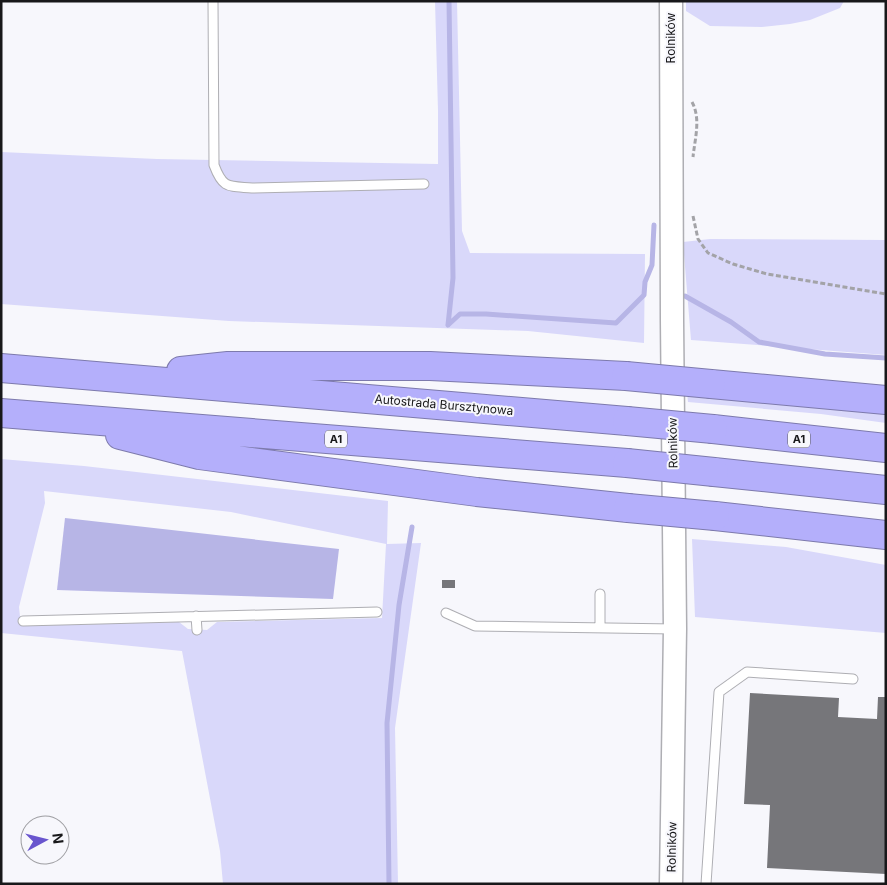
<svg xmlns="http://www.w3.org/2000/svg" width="887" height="885" viewBox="0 0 887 885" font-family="Inter,sans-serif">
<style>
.green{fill:#d9d8fa;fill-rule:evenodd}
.water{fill:#b7b5e6}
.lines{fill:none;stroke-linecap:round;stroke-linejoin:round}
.stream{stroke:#b7b5e6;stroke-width:5}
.building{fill:#76767a}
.service-casing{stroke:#aeaeb3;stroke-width:11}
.tertiary-casing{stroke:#aeaeb3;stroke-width:25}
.motorway-casing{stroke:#7d7aac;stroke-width:30}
.path{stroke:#a3a3a7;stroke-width:3;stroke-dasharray:5 2.5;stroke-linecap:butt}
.service{stroke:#fff;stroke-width:9}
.tertiary{stroke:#fff;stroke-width:22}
.motorway{stroke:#b4affb;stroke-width:28}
.motorway-bridge-casing{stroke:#7d7aac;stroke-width:30;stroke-linecap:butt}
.motorway-bridge{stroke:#b4affb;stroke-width:28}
.labels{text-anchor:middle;stroke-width:4;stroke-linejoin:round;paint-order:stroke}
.shield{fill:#f7f7fc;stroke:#5b5b5e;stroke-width:1}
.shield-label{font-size:11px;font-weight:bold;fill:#18181a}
.street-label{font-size:12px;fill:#18181a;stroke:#f7f7fc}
</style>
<rect width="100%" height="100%" fill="#f7f7fc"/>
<path class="green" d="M 435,1 L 457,1 L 462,231 L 470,253 L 645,254 L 644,343 L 528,331 L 229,321 L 1,304 L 1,152 L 157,159 L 438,164 L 438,111 Z
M 686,1 L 844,1 L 840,8 L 810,20 L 790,24 L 762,27 L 710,26 L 686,11 Z
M 710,239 L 886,240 L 886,355 L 691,340 L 683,242 Z
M 687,393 L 886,411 L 886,423 L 821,414 L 688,402 Z
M 1,459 L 84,466 L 388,501 L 387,544 L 421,543 L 395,728 L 398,884 L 223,884 L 220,851 L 182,651 L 1,633 ZM 44,491 L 231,512 L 386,544 L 382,618 L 217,622 L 207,630 L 188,629 L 179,622 L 21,626 L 19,607 L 45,503 Z
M 692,539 L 786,547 L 886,565 L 886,633 L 695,617 Z"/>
<path class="water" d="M 65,518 L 339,549 L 333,599 L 57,590 Z"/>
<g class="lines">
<path class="stream" d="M 685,296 L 731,322 L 759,342 L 825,354 L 886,358
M 448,325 L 453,278 L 449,1
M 448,325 L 460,314 L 486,314 L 616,323 L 644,295 L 645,282 L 652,265 L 654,225
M 389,884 L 387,723 L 399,605 L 412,527"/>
</g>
<path class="building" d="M 442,580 L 455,580 L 455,588 L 442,588 Z
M 750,693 L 839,698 L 838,717 L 877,719 L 878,697 L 886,697 L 886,874 L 767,868 L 770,805 L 744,804 Z"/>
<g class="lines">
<g class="service-casing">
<path id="service" d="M 213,1 L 214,165 C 223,189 228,186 252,188 L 424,184
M 600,594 L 600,628
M 446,613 L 475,626 L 675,629
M 196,616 L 197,630
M 23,621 L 377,612
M 706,884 L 719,692 L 747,672 L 853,679"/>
</g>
<g class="tertiary-casing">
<path id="tertiary" d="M 671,884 L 675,629 L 672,320 L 671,1"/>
</g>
<g class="motorway-casing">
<path id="motorway" d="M 1,368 L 627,421
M 181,371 L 228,366 L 430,366 L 626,376
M 711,384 L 886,400
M 1,413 L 627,463
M 713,429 L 886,448
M 120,435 L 199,455 L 477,492 L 628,508
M 714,472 L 886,490
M 715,516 L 886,535"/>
</g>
<path class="path" d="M 692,102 C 701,119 695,138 693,157
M 693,216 L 698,239 L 708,253 L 733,264 L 767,274 L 886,294"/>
<use href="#service" class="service"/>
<use href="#tertiary" class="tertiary"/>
<use href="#motorway" class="motorway"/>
<g class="motorway-bridge-casing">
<path id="motorway-bridge" d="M 626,376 L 711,384
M 627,421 L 713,429
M 627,463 L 714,472
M 628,508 L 715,516"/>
</g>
<use href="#motorway-bridge" class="motorway-bridge"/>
</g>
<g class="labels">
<g class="shield">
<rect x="325" y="430.5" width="22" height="17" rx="4"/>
<rect x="788" y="430.5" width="22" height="17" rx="4"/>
</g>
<g class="shield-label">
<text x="336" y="443">A1</text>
<text x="799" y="443">A1</text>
</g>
<g class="street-label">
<text transform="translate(671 38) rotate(-90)" y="4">Rolników</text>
<text transform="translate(444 405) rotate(5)" y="4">Autostrada Bursztynowa</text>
<text transform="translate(673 443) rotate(-91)" y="4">Rolników</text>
<text transform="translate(672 847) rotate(-89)" y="4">Rolników</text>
</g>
</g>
<rect width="887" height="885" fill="none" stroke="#18181a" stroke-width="5"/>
<g transform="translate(45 840) rotate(83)"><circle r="24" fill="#f7f7fc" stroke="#9e9ea2"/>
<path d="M0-4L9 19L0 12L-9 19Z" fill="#6955ce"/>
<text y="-8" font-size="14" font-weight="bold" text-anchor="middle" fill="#18181a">N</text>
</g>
</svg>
